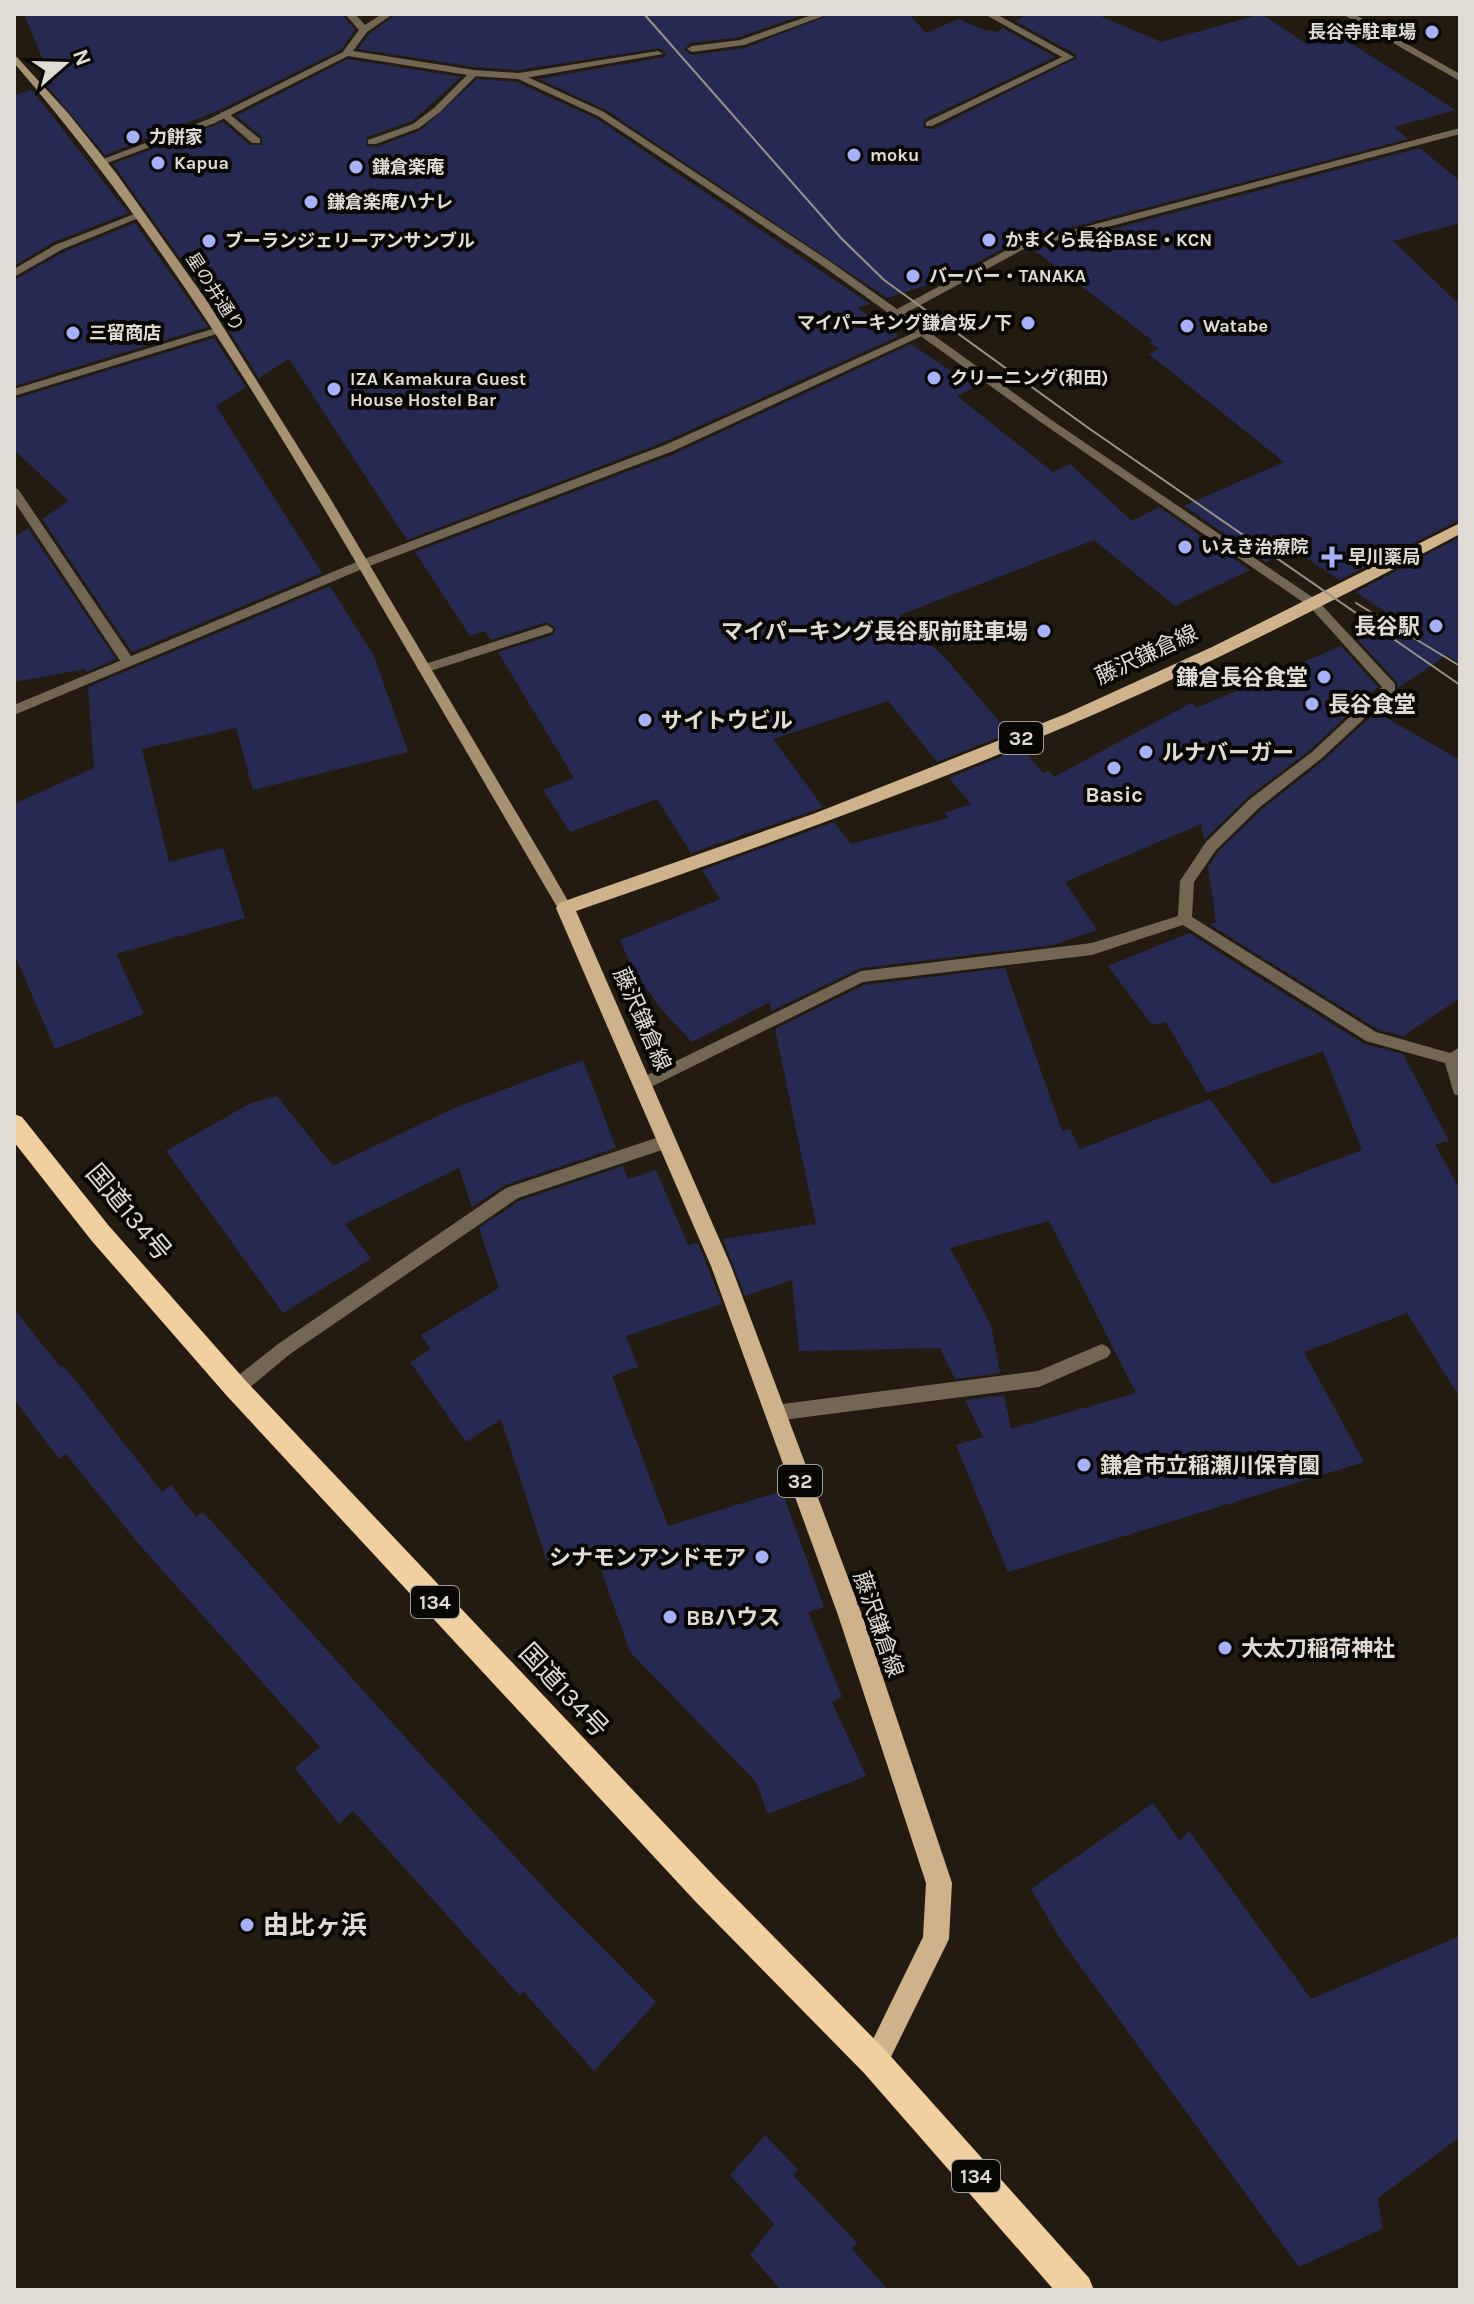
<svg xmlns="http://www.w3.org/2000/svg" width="1474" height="2304" viewBox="0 0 1474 2304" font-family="Karla,'Noto Sans JP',sans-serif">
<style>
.building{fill:#262a52}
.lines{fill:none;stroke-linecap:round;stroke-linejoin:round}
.lane{fill:#736754;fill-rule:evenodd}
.street{fill:#736754;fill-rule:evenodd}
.secondary{fill:#a69173;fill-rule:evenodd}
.primary{fill:#cdb28b;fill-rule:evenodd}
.highway{fill:#f1d0a0;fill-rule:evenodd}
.tram{stroke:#989289;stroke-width:2}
.poi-dot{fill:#a6b1fc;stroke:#090703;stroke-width:3}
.labels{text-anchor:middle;stroke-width:8;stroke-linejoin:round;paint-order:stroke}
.far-poi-label{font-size:18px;font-weight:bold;fill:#e0dbd4;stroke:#090703;text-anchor:start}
.far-street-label{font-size:18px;fill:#e0dbd4;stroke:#090703}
.shield{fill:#090703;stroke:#a09b95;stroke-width:2}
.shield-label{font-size:20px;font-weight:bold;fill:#e0dbd4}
.poi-label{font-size:22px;font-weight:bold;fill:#e0dbd4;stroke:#090703;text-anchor:start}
.street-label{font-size:22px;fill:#e0dbd4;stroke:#090703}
.near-street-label{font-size:26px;fill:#e0dbd4;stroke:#090703}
.near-poi-label{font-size:26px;font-weight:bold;fill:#e0dbd4;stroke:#090703;text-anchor:start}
</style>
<rect width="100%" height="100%" fill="#231b10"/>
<path class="building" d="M 24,14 L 342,14 L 355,30 L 341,50 L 222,109 L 105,155 L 47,86 L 53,84 Z
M 396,14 L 806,14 L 739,37 L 690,43 L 684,50 L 692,55 L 745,48 L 832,14 L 909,14 L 926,33 L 959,19 L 981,29 L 997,32 L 1003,28 L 1055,57 L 925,119 L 923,126 L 926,129 L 933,129 L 1077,58 L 1075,54 L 1015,21 L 1026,15 L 1096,14 L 1161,42 L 1261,14 L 1307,44 L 1338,35 L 1456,110 L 1394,127 L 1408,139 L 1015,242 L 946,279 L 887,298 L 606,110 L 539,79 L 664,57 L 666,53 L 660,48 L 519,70 L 474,67 L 358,49 L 369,34 Z
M 348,59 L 461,77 L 412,121 L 367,137 L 366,146 L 377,147 L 421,130 L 477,79 L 517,82 L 597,119 L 634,144 L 870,304 L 857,308 L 899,336 L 664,442 L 407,540 L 289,359 L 259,378 L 209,299 L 113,164 L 223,122 L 250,145 L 262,145 L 262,137 L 236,116 Z
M 32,90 L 128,213 L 54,242 L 14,266 L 14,95 Z
M 1420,148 L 1460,181 L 1460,223 L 1393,241 L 1460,305 L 1460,520 L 1339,580 L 1293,549 L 1266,562 L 1184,506 L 1284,462 L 1149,354 L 1159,349 L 1149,342 L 1153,341 L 1034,250 L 1017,256 L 1025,252 Z
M 135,223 L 208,327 L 14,386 L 14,280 L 64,252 Z
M 214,338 L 246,387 L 216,406 L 322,573 L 132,652 L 42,519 L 69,501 L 14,450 L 14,399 Z
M 911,344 L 975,387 L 957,396 L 1053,472 L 1070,464 L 1132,521 L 1159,507 L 1250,570 L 1175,606 L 1094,540 L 900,615 L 946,659 L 1009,733 L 937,762 L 888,701 L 773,739 L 823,807 L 691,853 L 657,799 L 570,832 L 543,790 L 574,778 L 498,652 L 553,635 L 556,628 L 546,622 L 491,640 L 485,631 L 470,636 L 415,552 L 674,454 Z
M 28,528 L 116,659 L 86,672 L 86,669 L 14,682 L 14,537 Z
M 1460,537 L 1460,664 L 1447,655 L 1398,688 L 1397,682 L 1357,639 L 1398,621 L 1356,592 Z
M 330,586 L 374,656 L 408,752 L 253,790 L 236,728 L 142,749 L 169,862 L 223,848 L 245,918 L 116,954 L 144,1014 L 55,1049 L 14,953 L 14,804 L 94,768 L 88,687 Z
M 1341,646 L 1378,687 L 1310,750 L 1248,797 L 1204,840 L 1201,824 L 1065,882 L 1097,930 L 1053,945 L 861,968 L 771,1011 L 770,1002 L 692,1042 L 660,1008 L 631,965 L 620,940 L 720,899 L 702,870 L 834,822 L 851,844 L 948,818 L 944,813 L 971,804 L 949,778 L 1022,748 L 1043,773 L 1050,771 L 1054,777 L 1191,703 L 1196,708 Z
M 1376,712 L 1460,760 L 1460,998 L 1403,1036 L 1377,1029 L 1209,924 L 1216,922 L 1208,867 L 1218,852 L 1262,809 L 1324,760 Z
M 1189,933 L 1364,1044 L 1403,1054 L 1449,1141 L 1435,1144 L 1460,1190 L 1460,1398 L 1407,1313 L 1304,1352 L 1364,1462 L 1008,1572 L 956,1445 L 983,1437 L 965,1400 L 1004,1395 L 1011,1429 L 1136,1393 L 1049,1221 L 950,1248 L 991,1325 L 1000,1373 L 955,1379 L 940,1348 L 799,1351 L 792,1280 L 745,1296 L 723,1239 L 816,1224 L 775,1029 L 864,985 L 1005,968 L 1062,1131 L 1070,1129 L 1080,1149 L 1210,1099 L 1272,1184 L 1362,1150 L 1323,1051 L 1207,1093 L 1166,1022 L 1152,1025 L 1108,966 Z
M 583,1060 L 616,1148 L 505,1185 L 472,1207 L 459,1168 L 345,1224 L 371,1259 L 283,1313 L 166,1151 L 251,1103 L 277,1096 L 333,1166 L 452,1109 Z
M 623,1166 L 628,1179 L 656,1170 L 688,1245 L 698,1243 L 722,1304 L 626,1336 L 638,1367 L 612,1376 L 668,1526 L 782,1491 L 824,1607 L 808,1612 L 842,1697 L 832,1702 L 866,1776 L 768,1814 L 756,1782 L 630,1652 L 593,1547 L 547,1562 L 501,1419 L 466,1442 L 410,1362 L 431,1349 L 421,1335 L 499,1288 L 479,1228 L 519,1201 Z
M 14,1309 L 61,1368 L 64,1366 L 162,1492 L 171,1485 L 196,1517 L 203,1512 L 422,1756 L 558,1903 L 656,2002 L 594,2071 L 523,1991 L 520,1996 L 353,1811 L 339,1824 L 295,1768 L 320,1747 L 138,1543 L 66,1454 L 59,1459 L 14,1399 Z
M 1153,1803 L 1180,1841 L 1189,1831 L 1311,1999 L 1460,1936 L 1460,2137 L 1378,2198 L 1382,2229 L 1299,2267 L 1059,1937 L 1031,1889 Z
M 765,2135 L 798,2170 L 793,2175 L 857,2243 L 852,2249 L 888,2290 L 781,2290 L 750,2255 L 774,2224 L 730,2175 Z"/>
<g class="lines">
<path class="lane" d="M 345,14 L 355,14 L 365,25 L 382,14 L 393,14 L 367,32 L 350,55 L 347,56 L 342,53 L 359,30 Z
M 471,71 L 479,73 L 440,112 L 419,128 L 376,144 L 368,144 L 368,140 L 413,124 L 434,108 Z
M 519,73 L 604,112 L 828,260 L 897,309 L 1016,245 L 1460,128 L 1460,134 L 1024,249 L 904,314 L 1050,419 L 1318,601 L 1395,684 L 1395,690 L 1322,758 L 1260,807 L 1216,850 L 1194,882 L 1192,917 L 1376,1032 L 1457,1055 L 1460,1060 L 1460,1096 L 1454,1094 L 1445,1063 L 1366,1041 L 1183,925 L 1092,955 L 863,982 L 649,1088 L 637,1088 L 635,1084 L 637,1080 L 861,971 L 1092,943 L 1178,916 L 1180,881 L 1206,842 L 1250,799 L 1312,752 L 1382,687 L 1310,607 L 1042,423 L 820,264 L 636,141 L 598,116 L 516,78 L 514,76 Z
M 221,112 L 227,112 L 260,139 L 260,143 L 252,143 L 221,116 Z
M 137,213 L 146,215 L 63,249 L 14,277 L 14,269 L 55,245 Z
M 219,327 L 225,330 L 223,332 L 14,396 L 14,389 Z
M 14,488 L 18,489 L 133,659 L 133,665 L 123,665 L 14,501 Z
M 547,625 L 553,629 L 552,632 L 424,673 L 417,669 L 419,666 Z
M 668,1134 L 674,1136 L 676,1141 L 674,1146 L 518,1198 L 290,1354 L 242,1394 L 236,1396 L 230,1394 L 227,1388 L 230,1382 L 278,1344 L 506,1188 Z
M 1102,1344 L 1108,1347 L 1111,1352 L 1108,1357 L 1039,1387 L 775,1421 L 769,1419 L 766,1413 L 769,1407 L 775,1405 L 1038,1371 Z"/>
<path class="street" d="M 815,14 L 829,14 L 744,45 L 692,52 L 687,49 L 692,46 L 740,40 Z
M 984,14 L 996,14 L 1074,57 L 932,126 L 926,126 L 926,122 L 1062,57 Z
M 1342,14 L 1354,14 L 1460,74 L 1460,81 Z
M 347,50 L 474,70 L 519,73 L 658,51 L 663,54 L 519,79 L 474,76 L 348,56 L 215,123 L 107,163 L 98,161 L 209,119 Z
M 920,330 L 926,333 L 924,335 L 673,451 L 367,567 L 14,715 L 14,705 L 359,561 L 665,445 Z
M 1460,1047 L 1460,1061 L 1452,1065 L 1447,1063 L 1444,1059 L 1447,1055 Z"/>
<path class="secondary" d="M 14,54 L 68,113 L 116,173 L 207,301 L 330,498 L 545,861 L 572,908 L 570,912 L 560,912 C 501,811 442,710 383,609 C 272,418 159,231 14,63 Z"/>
<path class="primary" d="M 1460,523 L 1460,534 C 1333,601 1206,667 1074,723 C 911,793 743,853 576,911 L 731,1266 L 862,1615 L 952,1883 L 949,1939 L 884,2071 L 875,2075 L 866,2071 L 862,2062 L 923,1937 L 926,1883 L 838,1615 L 711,1266 L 556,908 L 559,903 L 813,814 L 1063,715 L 1212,647 Z"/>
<path class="highway" d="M 14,1114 L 22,1117 L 109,1226 L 245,1380 L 716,1878 L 886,2051 L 1089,2278 L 1094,2290 L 1054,2290 L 864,2073 L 694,1900 L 227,1396 L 91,1240 L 14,1142 Z"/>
<path class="tram" d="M 644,14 L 841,238 L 884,280 L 1087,427 L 1460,685
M 1356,603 L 1460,666"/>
</g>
<g class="poi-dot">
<circle cx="1432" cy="32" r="8"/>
<circle cx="133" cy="137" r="8"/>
<circle cx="854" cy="155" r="8"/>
<circle cx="158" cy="163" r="8"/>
<circle cx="356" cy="167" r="8"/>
<circle cx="311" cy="202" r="8"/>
<circle cx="989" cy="240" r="8"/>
<circle cx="209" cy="241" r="8"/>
<circle cx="913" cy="276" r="8"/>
<circle cx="1028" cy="323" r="8"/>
<circle cx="1187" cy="326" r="8"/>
<circle cx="73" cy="333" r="8"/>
<circle cx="934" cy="378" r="8"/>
<circle cx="334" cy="389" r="8"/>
<circle cx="1185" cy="547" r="8"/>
<path d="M1328 545h8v8h8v8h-8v8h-8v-8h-8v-8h8z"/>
<circle cx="1436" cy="626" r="8"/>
<circle cx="1044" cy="631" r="8"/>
<circle cx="1324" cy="677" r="8"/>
<circle cx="1312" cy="704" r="8"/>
<circle cx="645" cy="720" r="8"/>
<circle cx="1146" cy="752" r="8"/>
<circle cx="1114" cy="768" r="8"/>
<circle cx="1084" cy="1465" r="8"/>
<circle cx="762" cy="1557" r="8"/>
<circle cx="670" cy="1617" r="8"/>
<circle cx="1225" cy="1648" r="8"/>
<circle cx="247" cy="1925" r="8"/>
</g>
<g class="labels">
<g class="far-poi-label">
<text x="1416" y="38" text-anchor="end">長谷寺駐車場</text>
<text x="149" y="143">力餅家</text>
<text x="870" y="161">moku</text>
<text x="174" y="169">Kapua</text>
<text x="372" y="173">鎌倉楽庵</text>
<text x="327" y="208">鎌倉楽庵ハナレ</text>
<text x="1005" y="246">かまくら長谷BASE・KCN</text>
<text x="225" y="247">ブーランジェリーアンサンブル</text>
<text x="929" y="282">バーバー・TANAKA</text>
<text x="1012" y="329" text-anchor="end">マイパーキング鎌倉坂ノ下</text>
<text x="1203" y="332">Watabe</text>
<text x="89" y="339">三留商店</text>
<text x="950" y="384">クリーニング(和田)</text>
<text x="350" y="385">IZA Kamakura Guest<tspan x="350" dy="21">House Hostel Bar</tspan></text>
<text x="1201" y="553">いえき治療院</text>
<text x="1348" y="563">早川薬局</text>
</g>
<g class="far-street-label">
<text transform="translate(215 292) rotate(57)" y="6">星の井通り</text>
</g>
<g class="shield">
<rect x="999" y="722" width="44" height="32" rx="6"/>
<rect x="778" y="1465" width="44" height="32" rx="6"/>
<rect x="411" y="1586" width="48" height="32" rx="6"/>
<rect x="952" y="2160" width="48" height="32" rx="6"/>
</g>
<g class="shield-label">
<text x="1021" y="745">32</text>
<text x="800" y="1488">32</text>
<text x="435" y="1609">134</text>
<text x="976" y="2183">134</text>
</g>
<g class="poi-label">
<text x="1420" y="634" text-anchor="end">長谷駅</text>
<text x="1028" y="639" text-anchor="end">マイパーキング長谷駅前駐車場</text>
<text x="1308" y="685" text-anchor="end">鎌倉長谷食堂</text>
<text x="1328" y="712">長谷食堂</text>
<text x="661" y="728">サイトウビル</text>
<text x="1162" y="760">ルナバーガー</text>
<text x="1114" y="802" text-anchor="middle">Basic</text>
<text x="1100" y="1473">鎌倉市立稲瀬川保育園</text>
<text x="746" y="1565" text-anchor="end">シナモンアンドモア</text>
<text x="686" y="1625">BBハウス</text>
<text x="1241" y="1656">大太刀稲荷神社</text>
</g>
<g class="street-label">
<text transform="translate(1146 654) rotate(-25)" y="8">藤沢鎌倉線</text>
<text transform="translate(643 1019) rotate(66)" y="8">藤沢鎌倉線</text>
<text transform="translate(879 1624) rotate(71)" y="8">藤沢鎌倉線</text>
</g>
<g class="near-street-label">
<text transform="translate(129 1212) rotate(50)" y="9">国道134号</text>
<text transform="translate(564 1690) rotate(47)" y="9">国道134号</text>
</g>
<g class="near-poi-label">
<text x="263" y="1934">由比ヶ浜</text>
</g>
</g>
<rect width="1474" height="2304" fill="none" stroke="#e0dbd4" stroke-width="32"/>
<g transform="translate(64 64) rotate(70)" stroke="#090703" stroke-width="6" paint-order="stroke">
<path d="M0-6L14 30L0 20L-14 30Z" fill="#e0dbd4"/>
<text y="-12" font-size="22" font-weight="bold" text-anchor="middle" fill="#e0dbd4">N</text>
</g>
</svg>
